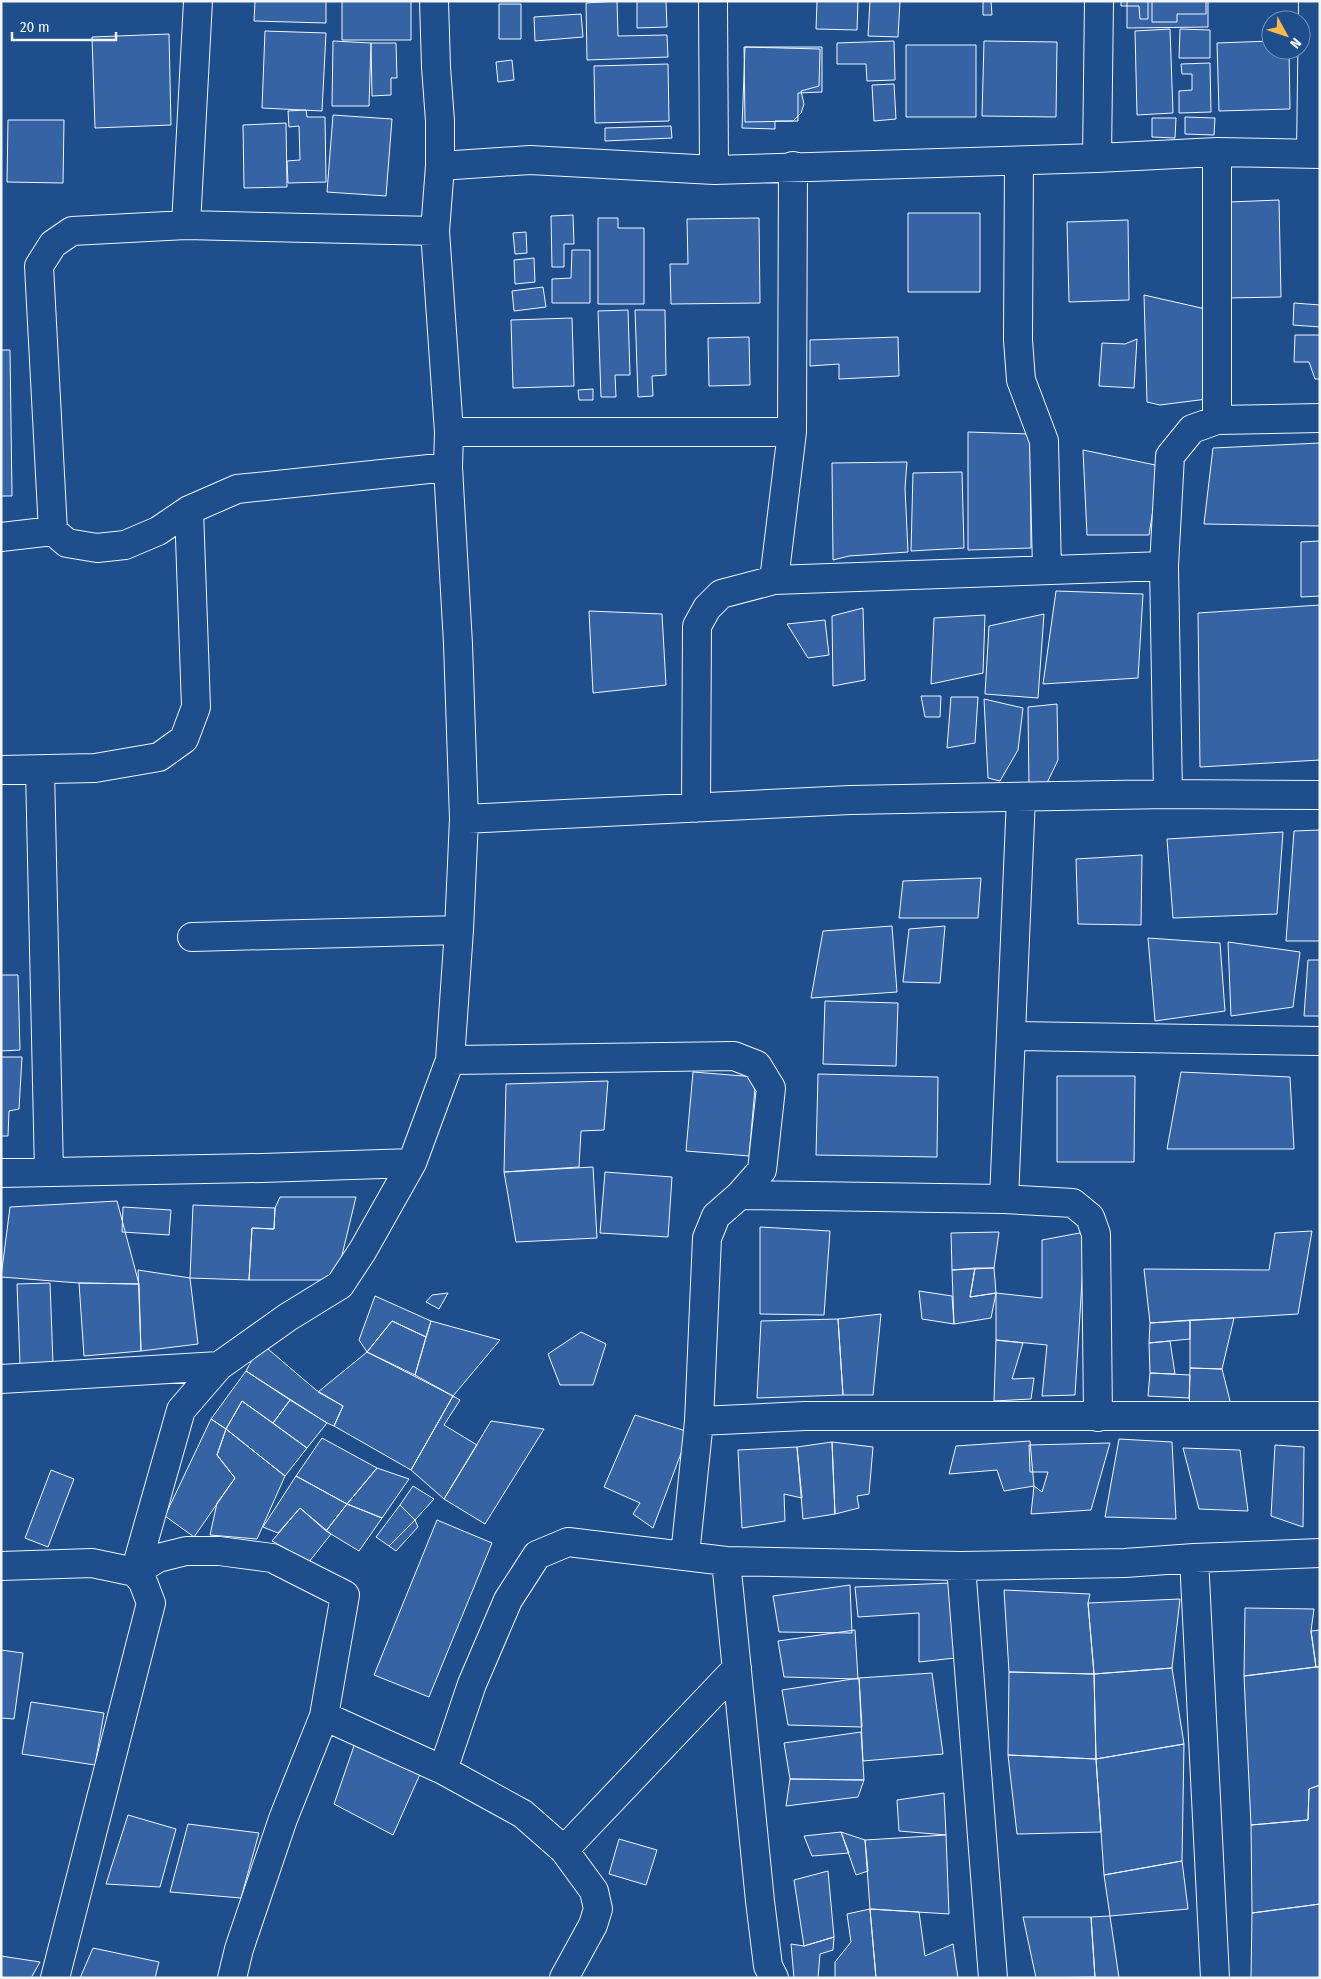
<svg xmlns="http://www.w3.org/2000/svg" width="1321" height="1979" viewBox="0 0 1321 1979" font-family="'Fira Sans Condensed',sans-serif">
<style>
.building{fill:#3563a3;stroke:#f2f6ff}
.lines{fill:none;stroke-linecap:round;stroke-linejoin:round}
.minor-casing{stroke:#f2f6ff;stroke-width:30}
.minor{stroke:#1f4e8c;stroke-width:28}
</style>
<rect width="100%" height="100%" fill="#1f4e8c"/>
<path class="building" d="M 255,1 L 326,1 L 326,23 L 254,21 Z
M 342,1 L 411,1 L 411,40 L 342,40 Z
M 617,1 L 618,36 L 667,35 L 668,57 L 587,60 L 586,3 Z
M 637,1 L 666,1 L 667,27 L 637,28 Z
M 817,1 L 858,1 L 857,30 L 816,29 Z
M 870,1 L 900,1 L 898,37 L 868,36 Z
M 983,1 L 991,1 L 992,15 L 983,15 Z
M 1121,1 L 1148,1 L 1148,19 L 1140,19 L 1139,6 L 1121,6 Z
M 1127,1 L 1208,1 L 1208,27 L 1127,28 Z
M 1152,1 L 1206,1 L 1206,14 L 1177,14 L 1177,22 L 1152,22 Z
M 499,4 L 521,4 L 521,39 L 499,39 Z
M 581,14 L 583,37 L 535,41 L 534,17 Z
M 1170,29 L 1173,113 L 1137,115 L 1135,31 Z
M 1180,29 L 1210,30 L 1210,58 L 1179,58 Z
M 265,31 L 326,33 L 322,111 L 262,108 Z
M 169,34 L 171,125 L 95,128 L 92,37 Z
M 333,41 L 371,43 L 369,106 L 332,106 Z
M 894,41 L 895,80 L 867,81 L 866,64 L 837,64 L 837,43 Z
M 984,41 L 1057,42 L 1056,117 L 982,116 Z
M 1271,41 L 1271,50 L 1289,50 L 1290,109 L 1219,111 L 1217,43 Z
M 371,43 L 396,43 L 397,78 L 391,78 L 391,95 L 372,96 Z
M 906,45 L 976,45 L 976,117 L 906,117 Z
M 744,47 L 822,47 L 822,92 L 798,93 L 798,121 L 745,122 Z
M 745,47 L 820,49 L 819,86 L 801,91 L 804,104 L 801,113 L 793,121 L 775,121 L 775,129 L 742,128 Z
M 512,60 L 514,80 L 498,82 L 496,62 Z
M 1210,63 L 1211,112 L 1179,113 L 1179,91 L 1192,90 L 1192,74 L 1182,74 L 1181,64 Z
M 668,64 L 669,121 L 595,123 L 594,66 Z
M 894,84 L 896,119 L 874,121 L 872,85 Z
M 306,110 L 307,117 L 325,117 L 326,182 L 288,183 L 287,161 L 300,160 L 299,126 L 289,127 L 288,111 Z
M 333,115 L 392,119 L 386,196 L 327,192 Z
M 1185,117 L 1215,118 L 1214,135 L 1185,134 Z
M 1152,118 L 1176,118 L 1175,138 L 1152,137 Z
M 8,120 L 64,120 L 63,183 L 7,182 Z
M 286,123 L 287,187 L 244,188 L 243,125 Z
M 671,126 L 672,138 L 605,141 L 605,128 Z
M 1279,200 L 1281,297 L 1227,298 L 1229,202 Z
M 908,213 L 980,213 L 980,292 L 908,292 Z
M 573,215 L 574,244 L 564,244 L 564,267 L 552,267 L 551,216 Z
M 598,218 L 618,218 L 618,228 L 644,228 L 644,304 L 598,304 Z
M 759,218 L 760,303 L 671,304 L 670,264 L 688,264 L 687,219 Z
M 1128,220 L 1129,300 L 1069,302 L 1067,222 Z
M 526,232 L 527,253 L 515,254 L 513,233 Z
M 572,250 L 590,250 L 590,303 L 552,303 L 552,279 L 571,278 Z
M 534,258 L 535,282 L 515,284 L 514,260 Z
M 543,287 L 546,307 L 514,311 L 512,291 Z
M 1144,295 L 1210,310 L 1207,399 L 1160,405 L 1147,402 Z
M 1294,303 L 1320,305 L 1320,327 L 1293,325 Z
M 628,310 L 630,375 L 615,375 L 616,397 L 601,397 L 598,311 Z
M 635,310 L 665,310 L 666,375 L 652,376 L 653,396 L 638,397 Z
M 572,318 L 574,386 L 513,388 L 511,320 Z
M 1295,335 L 1320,335 L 1320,379 L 1315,379 L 1309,362 L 1294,362 Z
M 749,337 L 750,385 L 709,386 L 708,338 Z
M 898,337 L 899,376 L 839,379 L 839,364 L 810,366 L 810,340 Z
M 1137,339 L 1134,388 L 1099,386 L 1102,343 L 1125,344 Z
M 1,350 L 10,350 L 12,496 L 1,496 Z
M 593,389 L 593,400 L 579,400 L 578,390 Z
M 968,432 L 1030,434 L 1031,548 L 968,550 Z
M 1320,443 L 1320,526 L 1204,524 L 1213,448 Z
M 1083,450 L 1160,466 L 1149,535 L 1087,535 Z
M 907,462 L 905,488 L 908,552 L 849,556 L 833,560 L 832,463 Z
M 962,472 L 964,548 L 911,551 L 913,473 Z
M 1320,541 L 1320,596 L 1301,597 L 1301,542 Z
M 1056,591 L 1143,594 L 1138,678 L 1043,684 Z
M 1320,605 L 1320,760 L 1200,767 L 1198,613 Z
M 863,608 L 865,680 L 833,686 L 832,616 Z
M 589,611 L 662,614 L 666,685 L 593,693 Z
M 1044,614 L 1038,698 L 985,694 L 989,626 Z
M 985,615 L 983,673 L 931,684 L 934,618 Z
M 825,620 L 829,655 L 808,658 L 787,624 Z
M 921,696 L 941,696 L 940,717 L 925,717 Z
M 951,697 L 978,697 L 975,743 L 947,748 Z
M 984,699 L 1023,708 L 1018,750 L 1000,781 L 988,778 Z
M 1057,704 L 1058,760 L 1046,785 L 1029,788 L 1028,707 Z
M 1320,830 L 1320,941 L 1286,941 L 1294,831 Z
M 1283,832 L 1277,914 L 1173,918 L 1167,839 Z
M 1142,855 L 1141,925 L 1078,924 L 1076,859 Z
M 981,878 L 978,918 L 899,918 L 903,881 Z
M 892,926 L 897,992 L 811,998 L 823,931 Z
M 945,926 L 940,983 L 903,982 L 909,929 Z
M 1148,938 L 1220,943 L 1225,1011 L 1155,1021 Z
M 1228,942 L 1300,952 L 1293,1007 L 1231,1016 Z
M 1308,960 L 1320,960 L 1320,1016 L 1304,1016 Z
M 1,975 L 18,975 L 20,1050 L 1,1051 Z
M 825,1001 L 898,1003 L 896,1066 L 823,1064 Z
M 1,1057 L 22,1057 L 19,1109 L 9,1111 L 8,1136 L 1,1136 Z
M 693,1072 L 756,1077 L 749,1156 L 686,1151 Z
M 1181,1072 L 1290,1077 L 1294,1149 L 1167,1149 Z
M 818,1074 L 938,1077 L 937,1157 L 816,1155 Z
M 1057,1076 L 1135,1076 L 1134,1162 L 1057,1162 Z
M 608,1081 L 604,1130 L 581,1131 L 579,1167 L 504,1172 L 506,1084 Z
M 593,1167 L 597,1238 L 516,1242 L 504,1172 Z
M 605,1172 L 672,1177 L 668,1237 L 600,1233 Z
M 280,1197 L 356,1197 L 336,1280 L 249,1280 L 252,1228 L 274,1229 L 275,1208 Z
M 117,1201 L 139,1284 L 79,1283 L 1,1277 L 10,1207 Z
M 193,1205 L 275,1208 L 274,1229 L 252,1228 L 249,1280 L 190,1278 Z
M 123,1207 L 171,1210 L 169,1235 L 122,1232 Z
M 760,1227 L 830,1231 L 824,1315 L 760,1314 Z
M 1312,1231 L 1298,1314 L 1150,1323 L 1144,1269 L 1269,1270 L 1275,1233 Z
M 999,1232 L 994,1268 L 952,1270 L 951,1233 Z
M 1085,1232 L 1075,1395 L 1042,1396 L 1047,1345 L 996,1340 L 996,1293 L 1042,1298 L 1042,1240 Z
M 975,1268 L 970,1297 L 996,1293 L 991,1318 L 954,1324 L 952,1270 Z
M 975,1268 L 994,1268 L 996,1293 L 970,1297 Z
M 138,1270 L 190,1278 L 198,1344 L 141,1351 Z
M 50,1283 L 53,1363 L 20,1364 L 17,1284 Z
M 79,1283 L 139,1284 L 141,1351 L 84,1356 Z
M 919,1291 L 952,1296 L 954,1324 L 922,1319 Z
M 448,1293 L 439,1309 L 426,1302 L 432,1295 Z
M 375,1296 L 431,1321 L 426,1337 L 392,1321 L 367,1352 L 359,1340 Z
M 881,1314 L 873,1395 L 843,1395 L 838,1319 Z
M 1234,1318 L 1222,1369 L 1190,1368 L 1190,1320 Z
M 838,1319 L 843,1395 L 757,1398 L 761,1321 Z
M 1190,1320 L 1190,1339 L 1149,1343 L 1150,1323 Z
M 392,1321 L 426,1337 L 415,1375 L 367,1352 Z
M 431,1321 L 500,1340 L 453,1396 L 415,1375 Z
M 581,1332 L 606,1344 L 593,1385 L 560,1385 L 548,1354 Z
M 996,1340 L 1023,1343 L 1012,1379 L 1034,1378 L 1031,1399 L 994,1401 Z
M 1170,1341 L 1175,1374 L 1150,1373 L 1149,1343 Z
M 261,1343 L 316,1390 L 343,1406 L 334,1426 L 327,1423 L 246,1371 Z
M 367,1352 L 453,1396 L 411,1470 L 334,1426 L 343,1406 L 318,1392 Z
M 1190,1368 L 1222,1369 L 1232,1409 L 1189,1417 Z
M 246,1371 L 290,1400 L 273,1423 L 242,1401 L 226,1429 L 211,1419 Z
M 1150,1373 L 1190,1375 L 1189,1398 L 1148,1396 Z
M 453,1396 L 460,1400 L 444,1425 L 477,1445 L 444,1499 L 411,1470 Z
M 290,1400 L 327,1423 L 307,1448 L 273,1423 Z
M 242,1401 L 307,1448 L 285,1476 L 226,1429 Z
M 635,1415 L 689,1432 L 653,1528 L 633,1514 L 640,1503 L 604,1487 Z
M 211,1419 L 226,1429 L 217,1455 L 235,1478 L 194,1537 L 165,1516 Z
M 491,1421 L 544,1429 L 485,1524 L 444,1499 Z
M 226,1429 L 285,1476 L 257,1539 L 210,1535 L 217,1503 L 235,1478 L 217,1455 Z
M 322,1438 L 377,1468 L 347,1504 L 296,1476 Z
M 1119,1439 L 1172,1442 L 1176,1519 L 1105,1517 Z
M 1030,1441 L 1034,1486 L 1004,1491 L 997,1470 L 949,1474 L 956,1446 Z
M 832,1442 L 873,1447 L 869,1494 L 857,1496 L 859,1508 L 835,1514 Z
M 832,1442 L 835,1514 L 803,1519 L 797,1447 Z
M 1110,1443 L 1091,1510 L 1031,1514 L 1034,1486 L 1042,1492 L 1048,1472 L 1030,1472 L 1029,1445 Z
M 1275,1445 L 1304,1447 L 1303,1527 L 1271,1516 Z
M 797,1447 L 802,1498 L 784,1494 L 785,1521 L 742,1528 L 738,1450 Z
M 1183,1448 L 1240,1450 L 1248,1511 L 1199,1509 Z
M 377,1468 L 409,1479 L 382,1518 L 347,1504 Z
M 51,1470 L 74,1479 L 48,1547 L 25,1538 Z
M 296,1476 L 347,1504 L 326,1531 L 300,1508 L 278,1533 L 263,1527 Z
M 413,1486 L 434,1499 L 415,1520 L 400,1505 Z
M 347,1504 L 382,1518 L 359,1551 L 326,1531 Z
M 400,1505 L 415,1520 L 389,1546 L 376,1537 Z
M 300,1508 L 331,1534 L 309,1562 L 272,1541 Z
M 415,1520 L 418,1527 L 396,1551 L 389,1546 Z
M 437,1520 L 492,1543 L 429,1697 L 374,1675 Z
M 950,1583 L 955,1658 L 919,1662 L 919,1613 L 858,1617 L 855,1587 Z
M 850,1585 L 852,1633 L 779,1632 L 773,1596 Z
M 1004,1590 L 1090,1594 L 1088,1603 L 1094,1674 L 1009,1672 Z
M 1180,1599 L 1172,1668 L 1094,1674 L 1088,1603 Z
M 1245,1608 L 1314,1609 L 1311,1631 L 1316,1667 L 1244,1676 Z
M 855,1630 L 858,1679 L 784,1677 L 778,1641 Z
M 1320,1630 L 1320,1667 L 1316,1667 L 1311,1631 Z
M 1,1650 L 23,1653 L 14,1719 L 1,1718 Z
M 1316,1667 L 1320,1667 L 1320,1785 L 1309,1789 L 1308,1820 L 1251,1825 L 1244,1676 Z
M 1172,1668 L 1184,1744 L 1096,1759 L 1094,1674 Z
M 1009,1672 L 1094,1674 L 1096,1759 L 1008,1755 Z
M 932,1673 L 943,1754 L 863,1761 L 859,1678 Z
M 859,1678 L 862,1727 L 788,1725 L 782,1690 Z
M 31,1702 L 104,1713 L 95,1765 L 22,1754 Z
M 861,1732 L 864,1780 L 790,1779 L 784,1743 Z
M 356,1740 L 421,1772 L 393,1835 L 334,1804 Z
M 1184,1744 L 1182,1861 L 1104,1875 L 1096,1759 Z
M 1008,1755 L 1096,1759 L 1101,1832 L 1017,1834 Z
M 790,1779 L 864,1780 L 858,1797 L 786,1806 Z
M 1320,1785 L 1320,1904 L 1252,1913 L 1251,1825 L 1308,1820 L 1309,1789 Z
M 944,1793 L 946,1835 L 899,1831 L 897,1800 Z
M 128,1815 L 176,1829 L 160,1887 L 106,1884 Z
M 188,1824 L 259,1833 L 241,1898 L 170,1892 Z
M 841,1832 L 865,1840 L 868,1871 L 856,1875 Z
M 841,1832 L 849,1853 L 812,1856 L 804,1836 Z
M 946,1835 L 949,1914 L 870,1909 L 865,1840 Z
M 619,1839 L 657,1850 L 646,1885 L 609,1874 Z
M 1182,1861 L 1188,1909 L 1110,1916 L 1104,1875 Z
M 828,1871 L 834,1937 L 804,1946 L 794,1880 Z
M 1320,1904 L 1320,1978 L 1251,1978 L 1252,1913 Z
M 870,1909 L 919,1912 L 925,1956 L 953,1944 L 958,1978 L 876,1978 Z
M 870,1909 L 876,1978 L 835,1978 L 835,1962 L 851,1942 L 847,1914 Z
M 1110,1916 L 1119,1978 L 1095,1978 L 1091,1917 Z
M 1023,1917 L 1091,1917 L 1095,1977 L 1036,1978 Z
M 834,1937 L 833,1950 L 820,1954 L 818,1978 L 794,1978 L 791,1944 L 804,1946 Z
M 93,1948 L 159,1962 L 155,1978 L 80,1978 Z
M 1,1956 L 40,1962 L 31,1978 L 1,1978 Z"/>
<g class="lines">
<g class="minor-casing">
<path id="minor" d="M 713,1 L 714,170
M 1311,154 L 1313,1
M 1097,158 L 1099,1
M 1019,161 L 1018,340 L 1021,380 L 1044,441 L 1047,570
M 440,166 L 530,160 L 714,170 L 1097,158 L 1217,152 L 1320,154
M 186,225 L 198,1
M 435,231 L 186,225 L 72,231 L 53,244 L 39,266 L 53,531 L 67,543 L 97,548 L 125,545 L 158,531 L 189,510 L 237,489 L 448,467
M 1217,420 L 1217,152
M 449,432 L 792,432
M 1,537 L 53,531
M 774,580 L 792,432 L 793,166
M 1,770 L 95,768 L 159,757 L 184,739 L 196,707 L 189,510
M 40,770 L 49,1172
M 1168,794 L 1164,566 L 1170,456 L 1192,429 L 1217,420 L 1320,418
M 696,808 L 697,626 L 707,608 L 721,594 L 774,580 L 1164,566
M 464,819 L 850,800 L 1168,794 L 1320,795
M 192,937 L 459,930
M 1011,1036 L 1320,1041
M 450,1060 L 734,1056 L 757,1065 L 771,1088 L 762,1170 L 740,1195 L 716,1216 L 707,1238 L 699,1421 L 685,1555
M 1,1173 L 262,1168 L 412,1163
M 740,1195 L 1004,1199 L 1073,1203 L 1090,1217 L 1096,1234 L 1098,1417
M 1004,1199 L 1021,797
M 1,1379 L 219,1366
M 699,1421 L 805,1416 L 1320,1416
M 1194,1558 L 1215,1978
M 726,1561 L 760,1901 L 768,1966 L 774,1978
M 1,1566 L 92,1563 L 135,1572 L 143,1582 L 151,1603 L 55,1978
M 961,1566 L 993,1978
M 135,1572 L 181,1410 L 219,1366 L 288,1317 L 340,1285 L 363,1250 L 412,1163 L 450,1060 L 459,930 L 464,819 L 458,644 L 448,467 L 449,432 L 435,231 L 440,166 L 440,121 L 436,67 L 434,1
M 135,1572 L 158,1558 L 186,1551 L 219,1551 L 272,1558 L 345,1595 L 324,1716 L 283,1819 L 239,1949 L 232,1978
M 324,1716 L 443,1770 L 523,1814 L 564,1850 L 594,1891 L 598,1909 L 593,1925 L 564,1978
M 443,1770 L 472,1684 L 508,1600 L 537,1555 L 568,1542 L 726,1561 L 961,1566 L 1125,1563 L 1194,1558 L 1320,1553
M 564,1850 L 737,1668"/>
</g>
<use href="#minor" class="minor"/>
</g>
<rect width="1321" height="1979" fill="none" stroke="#f2f6ff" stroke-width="5"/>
<g transform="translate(1286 35) rotate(130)"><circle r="24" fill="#1f4e8c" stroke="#7391ba"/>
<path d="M0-4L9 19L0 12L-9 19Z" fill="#ffb74d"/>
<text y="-8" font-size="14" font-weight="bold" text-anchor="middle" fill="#f2f6ff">N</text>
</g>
<path d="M12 32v8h104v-8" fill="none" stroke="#f2f6ff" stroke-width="2.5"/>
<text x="20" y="32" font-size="15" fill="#f2f6ff" stroke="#1f4e8c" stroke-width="4" paint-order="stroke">20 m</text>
</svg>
